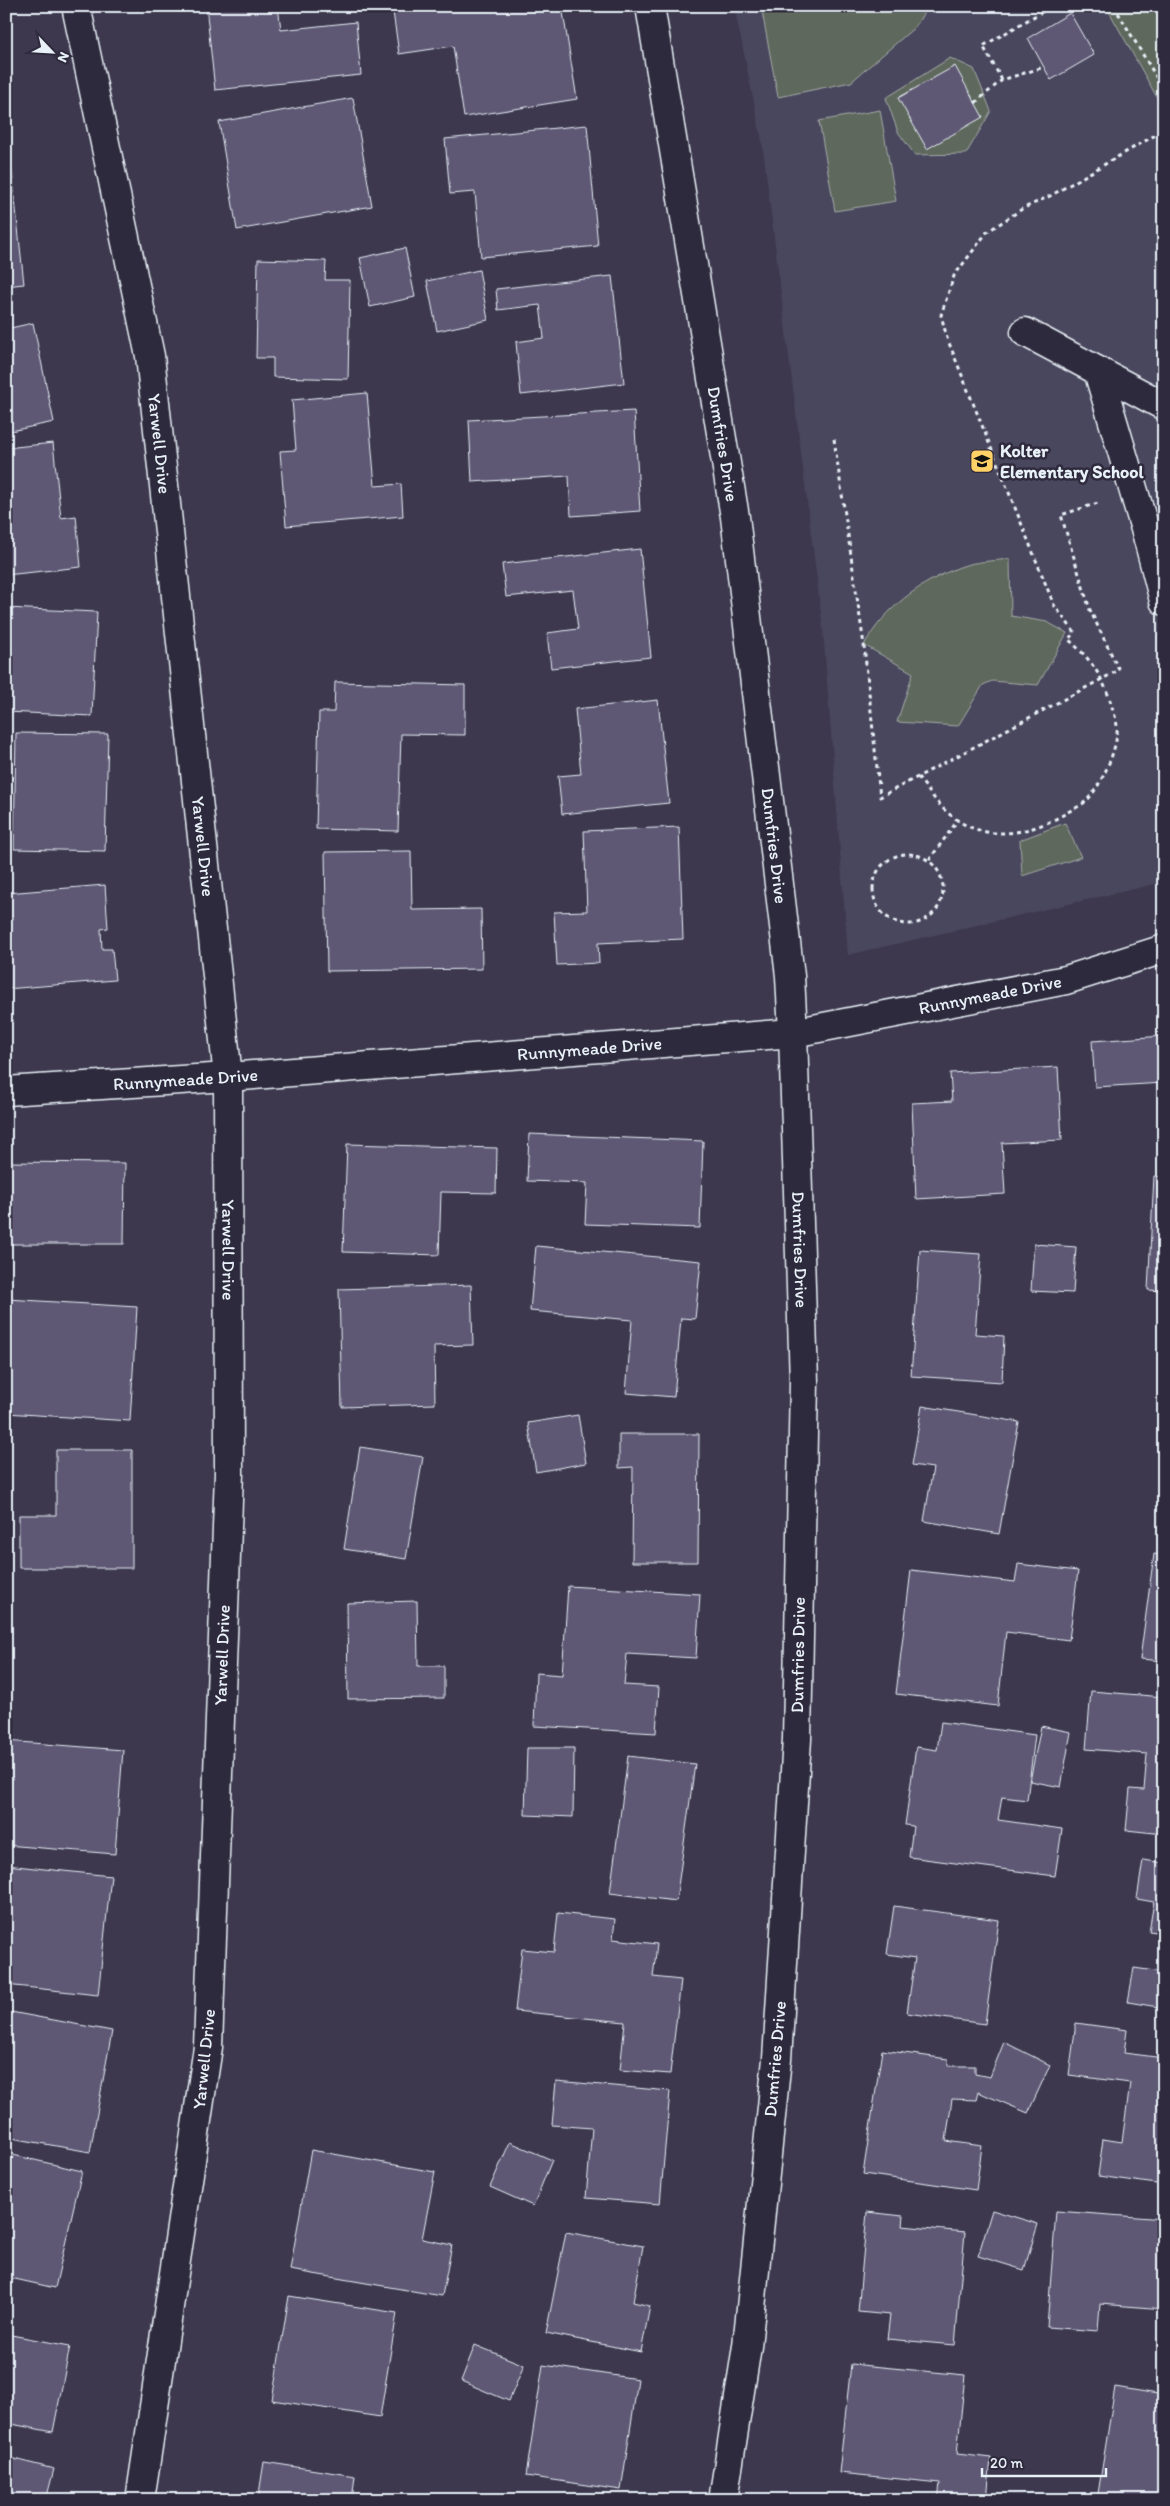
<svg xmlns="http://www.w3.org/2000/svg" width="1170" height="2506" viewBox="0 0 1170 2506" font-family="Itim,sans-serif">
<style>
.built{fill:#4a465d}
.green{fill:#5f685c;stroke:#a4acaa}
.building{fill:#5e5875;stroke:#e8f1f8}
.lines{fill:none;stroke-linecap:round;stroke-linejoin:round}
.minor-casing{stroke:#e8f1f8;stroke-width:31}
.path{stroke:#e8f1f8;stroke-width:3;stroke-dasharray:4 4;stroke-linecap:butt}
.minor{stroke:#2f2a3d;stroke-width:28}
.labels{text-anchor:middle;stroke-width:5;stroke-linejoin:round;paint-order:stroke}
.street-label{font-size:18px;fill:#e8f1f8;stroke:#2f2a3d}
.poi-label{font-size:18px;font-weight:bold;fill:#e8f1f8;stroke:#2f2a3d;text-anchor:start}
</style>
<rect width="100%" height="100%" fill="#3d384e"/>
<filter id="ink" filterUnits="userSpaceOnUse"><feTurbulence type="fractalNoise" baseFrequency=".02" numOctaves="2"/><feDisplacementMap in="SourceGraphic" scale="10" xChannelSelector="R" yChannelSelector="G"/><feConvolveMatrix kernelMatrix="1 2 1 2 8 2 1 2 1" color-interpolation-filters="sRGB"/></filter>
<g filter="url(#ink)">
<path class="built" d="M 734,6 L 1164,6 L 1164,882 L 848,955 L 823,629 L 762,141 Z"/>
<path class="green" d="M 761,6 L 928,6 L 915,27 L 851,82 L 778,97 Z
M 1106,6 L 1164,6 L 1164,110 Z
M 950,58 L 974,69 L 991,111 L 966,154 L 915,155 L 898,132 L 886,98 Z
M 880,110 L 896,201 L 835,211 L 819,121 Z
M 1010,559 L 1011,616 L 1047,622 L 1067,633 L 1038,685 L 992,681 L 983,685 L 958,726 L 897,722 L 913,673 L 864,645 C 885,608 920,582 960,567 C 975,561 994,561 1010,559 Z
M 1065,823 L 1081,857 L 1022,876 L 1020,840 Z"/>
<path class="building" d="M 206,6 L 278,6 L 281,30 L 356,22 L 361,75 L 215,90 Z
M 430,6 L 562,6 L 577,99 L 464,117 L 453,46 L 399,54 L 393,12 Z
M 1070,13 L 1094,55 L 1051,80 L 1028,38 Z
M 955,66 L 983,117 L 927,149 L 898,98 Z
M 353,98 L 372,206 L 237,230 L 219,122 Z
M 587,125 L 598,246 L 481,257 L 475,192 L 450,194 L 445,139 Z
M 12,171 L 24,284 L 6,286 L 6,172 Z
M 405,248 L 415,297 L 370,307 L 360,258 Z
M 258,259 L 326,261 L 325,280 L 350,280 L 348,379 L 273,377 L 273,358 L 256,358 Z
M 479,270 L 488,320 L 437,331 L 427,281 Z
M 612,276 L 624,383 L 521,395 L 516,342 L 544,338 L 540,305 L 498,310 L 496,289 Z
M 33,323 L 54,422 L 6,432 L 6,329 Z
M 367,393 L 375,486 L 401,484 L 403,516 L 286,526 L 280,451 L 296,450 L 292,400 Z
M 634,411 L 640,511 L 571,516 L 569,476 L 472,482 L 469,420 Z
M 53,443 L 61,518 L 76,516 L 81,567 L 6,575 L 6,448 Z
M 640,549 L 651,657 L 551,668 L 547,633 L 578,629 L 573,590 L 506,597 L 502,564 Z
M 6,608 L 97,612 L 92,716 L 6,712 Z
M 335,682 L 465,685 L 465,735 L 401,734 L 398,831 L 316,829 L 319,712 L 334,712 Z
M 658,700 L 669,803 L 562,814 L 558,776 L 581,774 L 575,709 Z
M 16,733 L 108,734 L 105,851 L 14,849 Z
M 679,827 L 683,939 L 598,943 L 599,963 L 557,965 L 554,912 L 587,911 L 584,831 Z
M 411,851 L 412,910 L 481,909 L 482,969 L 327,971 L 325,852 Z
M 105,885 L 108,928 L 101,929 L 102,949 L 112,949 L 115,980 L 6,989 L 6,893 Z
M 1164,1036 L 1164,1083 L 1095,1087 L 1092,1041 Z
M 1058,1067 L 1062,1140 L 1002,1143 L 1005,1194 L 916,1199 L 912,1103 L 952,1101 L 950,1073 Z
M 529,1134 L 703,1141 L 700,1228 L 585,1224 L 587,1183 L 527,1181 Z
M 347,1144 L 497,1148 L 496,1193 L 441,1192 L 439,1255 L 343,1252 Z
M 6,1162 L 125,1163 L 124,1244 L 6,1244 Z
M 1154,1176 L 1164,1177 L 1164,1291 L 1148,1290 Z
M 1034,1244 L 1076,1247 L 1073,1293 L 1031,1291 Z
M 536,1246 L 701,1261 L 695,1319 L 681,1318 L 674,1397 L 626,1393 L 632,1320 L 530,1311 Z
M 920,1250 L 981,1254 L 975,1334 L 1004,1336 L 1002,1382 L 911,1376 Z
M 471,1285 L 473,1345 L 434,1346 L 435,1404 L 342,1407 L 339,1289 Z
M 7,1299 L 137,1307 L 130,1421 L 6,1413 Z
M 1164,1396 L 1164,1489 L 1157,1489 Z
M 922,1406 L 1019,1422 L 999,1534 L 924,1521 L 933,1468 L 912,1465 Z
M 578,1415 L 586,1463 L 536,1472 L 528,1423 Z
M 619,1434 L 699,1434 L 698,1562 L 632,1562 L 633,1467 L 619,1468 Z
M 360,1447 L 423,1457 L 406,1559 L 344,1549 Z
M 56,1450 L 132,1450 L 132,1568 L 19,1568 L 19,1515 L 56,1515 Z
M 1154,1554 L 1164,1555 L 1164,1661 L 1140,1659 Z
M 1018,1564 L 1078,1571 L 1069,1640 L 1006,1632 L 998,1706 L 896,1694 L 911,1570 L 1015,1582 Z
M 568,1586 L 700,1594 L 696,1658 L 627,1654 L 624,1685 L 659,1687 L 656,1733 L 534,1726 L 536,1673 L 562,1675 Z
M 417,1601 L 418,1666 L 444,1666 L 444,1698 L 348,1699 L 347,1603 Z
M 1091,1691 L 1164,1697 L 1164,1834 L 1126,1830 L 1130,1789 L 1144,1790 L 1147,1754 L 1086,1749 Z
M 941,1722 L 1035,1735 L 1027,1800 L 1002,1797 L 998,1820 L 1062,1829 L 1055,1876 L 909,1857 L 913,1826 L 905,1825 L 916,1747 L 937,1750 Z
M 1041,1726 L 1071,1732 L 1061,1787 L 1030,1781 Z
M 6,1741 L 123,1750 L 115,1854 L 6,1845 Z
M 527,1748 L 574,1748 L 573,1817 L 525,1815 Z
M 628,1756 L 695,1764 L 676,1901 L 610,1893 Z
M 1143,1860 L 1164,1863 L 1164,1933 L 1149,1931 L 1154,1902 L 1137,1899 Z
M 6,1865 L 111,1876 L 98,1995 L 6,1985 Z
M 894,1906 L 999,1920 L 985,2024 L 907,2013 L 915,1958 L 887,1954 Z
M 558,1913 L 615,1919 L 613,1939 L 657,1944 L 653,1977 L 681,1980 L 670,2074 L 620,2070 L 625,2022 L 515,2011 L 522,1949 L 554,1952 Z
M 1164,1964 L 1164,2008 L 1128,2002 L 1134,1968 L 1162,1972 Z
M 11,2012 L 112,2031 L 90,2152 L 6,2137 L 6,2037 Z
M 1076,2023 L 1127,2030 L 1124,2053 L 1164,2058 L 1164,2185 L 1098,2176 L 1103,2139 L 1122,2142 L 1130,2083 L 1069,2075 Z
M 1004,2042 L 1050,2065 L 1028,2113 L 978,2092 L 976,2100 L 952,2099 L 946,2141 L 982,2146 L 976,2190 L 863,2174 L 882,2050 L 948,2059 L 948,2066 L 975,2066 L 975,2074 L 990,2077 Z
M 556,2081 L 670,2091 L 660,2204 L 586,2198 L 592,2128 L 552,2125 Z
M 510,2142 L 552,2160 L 533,2206 L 490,2187 Z
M 311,2150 L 435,2172 L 422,2239 L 452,2245 L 442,2296 L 290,2270 Z
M 13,2155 L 82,2171 L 55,2288 L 6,2277 L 6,2186 Z
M 992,2210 L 1038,2224 L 1024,2270 L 978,2256 Z
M 1056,2211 L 1164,2219 L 1164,2309 L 1100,2304 L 1098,2331 L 1047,2327 Z
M 867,2212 L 903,2216 L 902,2226 L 965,2232 L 955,2345 L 887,2339 L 890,2315 L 858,2312 Z
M 566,2232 L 643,2246 L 633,2302 L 650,2306 L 641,2352 L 546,2333 Z
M 289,2296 L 397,2313 L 380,2417 L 272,2400 Z
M 6,2334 L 70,2346 L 53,2432 L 6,2423 Z
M 475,2345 L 524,2365 L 509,2401 L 461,2381 Z
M 851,2364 L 965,2375 L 957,2454 L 991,2458 L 987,2500 L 938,2500 L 940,2483 L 839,2473 Z
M 543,2365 L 638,2379 L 621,2490 L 526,2476 Z
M 1115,2387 L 1164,2395 L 1164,2500 L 1097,2500 Z
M 6,2457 L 54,2469 L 46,2500 L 6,2500 Z
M 264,2462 L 355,2476 L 352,2500 L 258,2500 Z"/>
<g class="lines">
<g class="minor-casing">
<g id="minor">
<path id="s1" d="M 76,6 L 150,356 L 228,1077 L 229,1473 L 208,2047 L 140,2500"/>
<path id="s2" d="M 650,6 L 735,517 L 790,976 L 793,1033 L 804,1382 L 797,1739 L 777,2059 L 747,2346 L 723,2500"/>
<path d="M 1025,332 L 1164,406"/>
<path d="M 1098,371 L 1148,539"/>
<path d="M 1164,547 L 1148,539 L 1164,601"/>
<path id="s3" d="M 6,1091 L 228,1077 L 793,1033 L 1066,980 L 1164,949"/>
</g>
</g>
<path class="path" d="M 1114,6 L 1164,90
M 1002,80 L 983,46 L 1052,6
M 975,103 L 1002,80 L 1044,67
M 834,439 L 864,645 L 880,797 L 1119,670 L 1090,610 L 1061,515 L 1101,502
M 918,777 C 929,791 938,806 953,817 C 987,843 1028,834 1063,815 C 1070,810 1080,807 1086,801 C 1100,788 1116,752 1117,733 C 1118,725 1115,715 1112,707 C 1104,678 1091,659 1068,639 L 1075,633 L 1054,605 L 947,338 L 941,315 L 954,276 L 987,232 L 1022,209 L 1050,196 L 1164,130
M873 889a35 35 0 1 1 70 0a35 35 0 1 1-70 0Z
M 929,860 L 958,820"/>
<use href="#minor" class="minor"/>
</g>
</g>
<defs>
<g id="school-square" transform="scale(1.25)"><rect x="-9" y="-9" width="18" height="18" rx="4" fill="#ffd166" stroke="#2f2a3d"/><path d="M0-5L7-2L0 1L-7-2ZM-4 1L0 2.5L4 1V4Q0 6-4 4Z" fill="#111"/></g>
</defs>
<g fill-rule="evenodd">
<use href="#school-square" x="982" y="461"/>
</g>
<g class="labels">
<g class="street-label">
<text dy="6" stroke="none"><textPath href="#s1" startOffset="446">Yarwell Drive</textPath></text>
<text dy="6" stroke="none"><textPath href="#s2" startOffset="444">Dumfries Drive</textPath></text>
<text dy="6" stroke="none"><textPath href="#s1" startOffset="851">Yarwell Drive</textPath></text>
<text dy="6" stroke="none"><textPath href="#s2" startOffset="849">Dumfries Drive</textPath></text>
<text dy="6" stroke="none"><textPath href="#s3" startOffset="990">Runnymeade Drive</textPath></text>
<text dy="6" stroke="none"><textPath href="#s3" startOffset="585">Runnymeade Drive</textPath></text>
<text dy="6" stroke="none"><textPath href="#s3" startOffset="180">Runnymeade Drive</textPath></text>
<text dy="6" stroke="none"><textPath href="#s1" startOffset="1256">Yarwell Drive</textPath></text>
<text dy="6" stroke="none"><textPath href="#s2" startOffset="1254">Dumfries Drive</textPath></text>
<text transform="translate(222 1655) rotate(-88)" y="6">Yarwell Drive</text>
<text transform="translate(798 1655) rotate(-89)" y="6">Dumfries Drive</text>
<text transform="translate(204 2059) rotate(-84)" y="6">Yarwell Drive</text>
<text transform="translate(775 2059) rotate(-85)" y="6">Dumfries Drive</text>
</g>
<g class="poi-label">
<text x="1000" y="457">Kolter<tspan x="1000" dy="21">Elementary School</tspan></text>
</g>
</g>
<rect width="1170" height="2506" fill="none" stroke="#2f2a3d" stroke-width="25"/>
<rect x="12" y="12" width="1145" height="2481" fill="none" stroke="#e8f1f8" stroke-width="2" filter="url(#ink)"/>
<g transform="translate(52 52) rotate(115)" stroke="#2f2a3d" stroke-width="4" paint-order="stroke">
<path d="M0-4L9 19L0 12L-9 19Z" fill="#e8f1f8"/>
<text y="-8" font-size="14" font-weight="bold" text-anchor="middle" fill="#e8f1f8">N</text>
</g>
<path d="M982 2468v8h124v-8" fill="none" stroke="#e8f1f8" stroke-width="2.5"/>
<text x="990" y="2468" font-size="15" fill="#e8f1f8" stroke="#2f2a3d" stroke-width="4" paint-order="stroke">20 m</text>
</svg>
